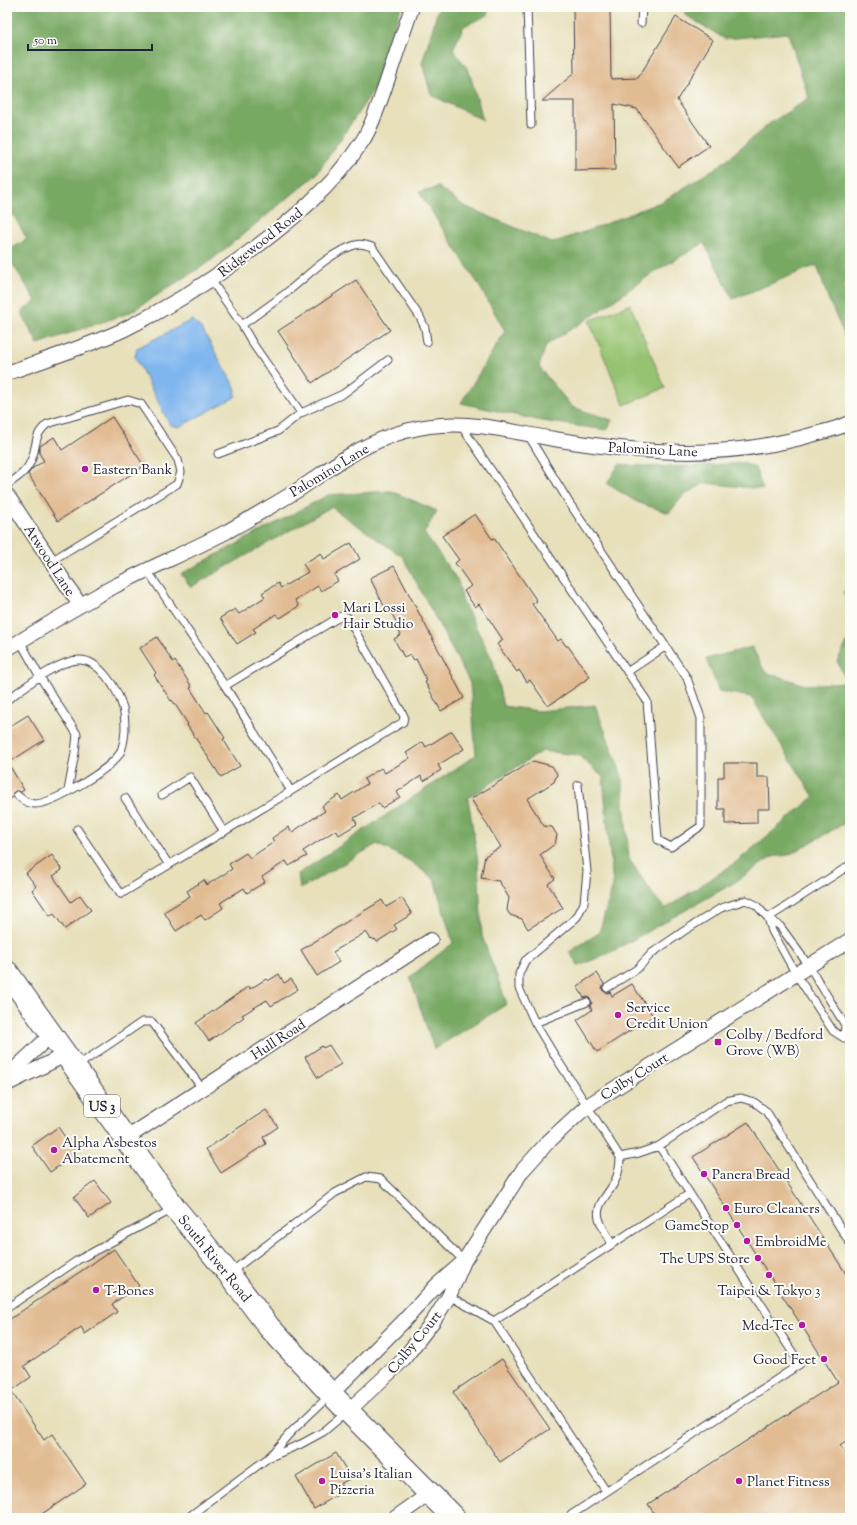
<svg xmlns="http://www.w3.org/2000/svg" width="857" height="1525" viewBox="0 0 857 1525" font-family="'Sorts Mill Goudy',serif">
<style>
.green{fill:#96c371;stroke:#5c7256}
.forest{fill:#78a963;stroke:#4d664f}
.water{fill:#7fb6ee;stroke:#506c94}
.building{fill:#e1bc93}
.lines{fill:none;stroke-linecap:round;stroke-linejoin:round}
.service-casing{stroke:#403e4e;stroke-width:9}
.minor-casing{stroke:#403e4e;stroke-width:16}
.primary-casing{stroke:#403e4e;stroke-width:24}
.service{stroke:#fff;stroke-width:7}
.minor{stroke:#fff;stroke-width:14}
.primary{stroke:#fff;stroke-width:22}
.poi-dot{fill:#b5179e;stroke:#fdfcf7;stroke-width:1.5}
.labels{text-anchor:middle;stroke-width:4;stroke-linejoin:round;paint-order:stroke}
.shield{fill:#fdfcf7;stroke:#646373;stroke-width:1}
.shield-label{font-size:13px;font-weight:bold;fill:#22223b}
.street-label{font-size:14px;fill:#22223b;stroke:#fdfcf7}
.poi-label{font-size:14px;fill:#22223b;stroke:#fdfcf7;text-anchor:start}
</style>
<rect width="100%" height="100%" fill="#fdfcf7"/>
<filter id="ink" filterUnits="userSpaceOnUse"><feTurbulence type="fractalNoise" baseFrequency=".025" numOctaves="2"/><feDisplacementMap in="SourceGraphic" scale="8" xChannelSelector="R" yChannelSelector="G"/><feConvolveMatrix kernelMatrix="1 2 1 2 8 2 1 2 1" color-interpolation-filters="sRGB"/></filter>
<filter id="wash" filterUnits="userSpaceOnUse"><feTurbulence type="fractalNoise" baseFrequency=".012" numOctaves="4" result="noise"/><feDisplacementMap in="SourceGraphic" scale="16" xChannelSelector="R" yChannelSelector="G"/><feGaussianBlur stdDeviation="0.9" result="paint"/><feColorMatrix in="noise" values="0 0 0 0 0 0 0 0 0 0 0 0 0 0 0 0 0 1.4 0 .05"/><feComposite in="paint" operator="in"/></filter>
<g filter="url(#wash)">
<rect width="100%" height="100%" fill="#e7e0bb"/>
<path class="green" d="M 630,304 L 665,388 L 624,405 L 589,321 Z"/>
<path class="forest" d="M 7,7 L 401,7 L 373,91 L 316,175 L 209,262 L 129,313 L 38,344 L 21,312 L 36,301 L 7,255 L 7,251 L 27,239 L 7,204 Z
M 439,7 L 488,7 L 488,15 L 464,26 L 453,49 L 469,71 L 483,120 L 431,95 L 422,63 Z
M 688,7 L 724,7 L 725,9 L 730,7 L 850,7 L 850,283 L 843,286 L 850,307 L 850,339 L 847,341 L 828,298 L 817,265 L 733,299 L 704,243 L 654,272 L 595,314 L 546,345 L 539,367 L 572,407 L 612,420 L 607,430 L 542,421 L 461,403 L 505,331 L 477,282 L 419,192 L 438,187 L 464,206 L 552,243 L 590,230 L 663,201 L 720,165 L 769,124 L 809,98 L 788,33 L 725,39 L 684,14 Z
M 743,463 L 755,468 L 763,489 L 705,483 L 683,496 L 669,513 L 637,502 L 607,484 L 619,464 C 660,469 702,466 743,463 Z
M 391,491 L 437,511 L 424,533 L 458,581 L 463,602 L 493,661 L 503,706 L 539,711 L 595,705 L 622,776 L 629,859 L 654,896 L 665,909 L 735,863 L 814,797 L 751,697 L 719,691 L 706,659 L 752,647 L 765,672 L 805,685 L 847,682 L 837,661 L 850,637 L 850,820 L 789,855 L 772,857 L 732,884 L 613,951 L 579,966 L 569,952 L 599,933 L 613,886 L 603,777 L 578,755 L 542,751 L 468,798 L 478,862 L 482,936 L 507,1004 L 434,1049 L 410,977 L 453,943 L 434,879 L 410,861 L 377,844 L 300,889 L 298,874 L 476,755 L 470,683 L 403,557 L 331,507 L 191,587 L 181,574 L 328,495 Z
M 850,581 L 850,618 L 844,592 Z"/>
<path class="water" d="M 192,320 L 202,329 L 236,389 L 235,397 L 179,427 L 170,425 L 135,357 L 137,348 Z"/>
<g id="blocks">
<path class="building" d="M 573,7 L 610,7 L 611,79 L 638,78 L 676,17 L 713,40 L 677,100 L 709,146 L 678,167 L 637,109 L 614,104 L 615,170 L 575,171 L 575,101 L 542,101 L 574,73 Z
M 356,280 L 390,330 L 312,383 L 278,331 Z
M 112,417 L 144,466 L 58,521 L 28,474 L 33,468 L 44,461 L 39,453 L 40,446 L 54,437 L 62,450 Z
M 475,514 L 492,539 L 494,538 L 537,601 L 532,604 L 558,641 L 561,639 L 566,646 L 568,646 L 590,677 L 548,706 L 530,680 L 527,682 L 519,670 L 517,672 L 497,644 L 503,640 L 479,604 L 475,607 L 464,591 L 471,586 L 455,563 L 459,560 L 442,536 Z
M 351,543 L 360,559 L 334,575 L 338,581 L 321,591 L 318,586 L 295,600 L 299,606 L 280,618 L 276,614 L 253,629 L 256,632 L 237,644 L 220,618 L 235,609 L 239,614 L 265,597 L 262,593 L 278,583 L 281,588 L 308,572 L 303,564 L 321,553 L 324,559 Z
M 394,566 L 464,698 L 441,711 L 425,682 L 427,681 L 416,659 L 414,660 L 410,654 L 404,657 L 394,639 L 401,635 L 397,628 L 399,627 L 387,605 L 384,606 L 370,578 Z
M 157,637 L 173,662 L 175,661 L 192,687 L 190,688 L 206,713 L 208,712 L 225,738 L 223,739 L 240,766 L 221,777 L 187,725 L 188,724 L 172,700 L 171,701 L 154,675 L 156,673 L 140,648 Z
M 28,715 L 44,740 L 8,763 L 24,790 L 21,792 L 15,791 L 12,794 L 13,797 L 7,801 L 7,728 Z
M 452,731 L 464,749 L 438,765 L 441,770 L 424,781 L 421,776 L 397,792 L 400,797 L 382,808 L 379,803 L 354,818 L 357,824 L 339,835 L 336,830 L 303,851 L 307,856 L 289,866 L 286,861 L 262,877 L 265,882 L 247,893 L 244,888 L 220,903 L 223,908 L 205,920 L 201,915 L 176,931 L 164,912 L 190,896 L 187,891 L 204,880 L 207,885 L 232,869 L 229,864 L 246,853 L 250,858 L 274,842 L 272,838 L 288,827 L 292,832 L 325,811 L 322,806 L 339,795 L 342,800 L 367,784 L 364,779 L 381,768 L 385,773 L 410,758 L 406,753 L 423,742 L 426,747 Z
M 533,761 L 552,766 L 557,774 L 554,782 L 527,799 L 544,826 L 552,827 L 557,835 L 555,844 L 540,855 L 555,879 L 548,884 L 563,908 L 528,929 L 522,919 L 510,915 L 507,910 L 509,898 L 499,881 L 481,878 L 485,856 L 501,847 L 471,799 Z
M 724,763 L 757,763 L 757,777 L 769,777 L 770,809 L 757,809 L 757,823 L 725,824 L 725,809 L 718,809 L 718,777 L 724,777 Z
M 52,855 L 62,870 L 53,876 L 71,902 L 80,895 L 91,910 L 65,929 L 54,914 L 50,916 L 32,890 L 36,886 L 26,873 Z
M 402,898 L 412,914 L 394,925 L 397,929 L 377,942 L 375,939 L 374,940 L 372,938 L 371,939 L 366,932 L 333,952 L 339,962 L 317,976 L 301,950 L 382,900 L 386,907 Z
M 597,973 L 604,984 L 602,988 L 603,991 L 607,993 L 610,992 L 612,996 L 632,984 L 653,1016 L 597,1052 L 577,1020 L 592,1010 L 590,1006 L 592,1003 L 591,1000 L 588,997 L 584,998 L 577,986 Z
M 279,974 L 284,983 L 291,979 L 298,989 L 271,1006 L 267,1000 L 242,1015 L 244,1017 L 209,1041 L 196,1023 L 249,986 L 250,989 L 266,979 L 268,981 Z
M 329,1045 L 341,1064 L 318,1078 L 305,1057 L 322,1046 L 323,1048 Z
M 266,1110 L 278,1127 L 263,1137 L 266,1144 L 221,1173 L 206,1149 Z
M 748,1122 L 850,1280 L 850,1439 L 840,1446 L 850,1462 L 850,1518 L 657,1518 L 648,1504 L 838,1382 L 693,1157 Z
M 58,1127 L 77,1154 L 50,1172 L 32,1146 Z
M 95,1181 L 111,1203 L 89,1218 L 74,1197 Z
M 114,1249 L 139,1286 L 112,1304 L 117,1312 L 85,1334 L 81,1327 L 24,1366 L 31,1377 L 11,1391 L 44,1440 L 52,1434 L 86,1484 L 36,1518 L 7,1518 L 7,1321 Z
M 502,1359 L 550,1429 L 500,1462 L 453,1392 Z
M 336,1453 L 351,1478 L 340,1484 L 344,1491 L 314,1509 L 296,1477 Z"/>
</g>
</g>
<g filter="url(#ink)">
<use href="#blocks" fill-opacity="0" stroke="#403e4e" stroke-width="1"/>
<g class="lines">
<g class="service-casing">
<path id="service" d="M 527,7 L 531,125
M 641,23 L 642,7
M 211,280 L 242,325 L 253,344 L 301,413 L 343,394 L 388,360
M 242,325 C 256,315 269,306 282,296 C 305,279 326,254 355,245 C 361,243 366,245 372,247 L 420,317 L 425,328 L 427,342
M 460,424 L 647,701 L 658,840 L 671,847 L 701,826 L 701,718 L 687,678 L 570,504 L 528,435
M 218,454 L 278,431 L 301,413
M 7,485 C 18,477 28,471 32,458 C 38,442 33,437 47,424 L 128,400 L 141,404 L 178,460 L 181,472 L 177,484 L 51,561
M 147,570 L 225,686 L 291,791 L 403,722 L 404,716 L 347,617 L 342,616 L 336,619 L 225,686
M 20,641 L 40,677 L 77,734 L 75,753 L 68,791
M 627,672 L 666,646
M 7,700 C 25,687 57,661 78,660 C 99,658 118,690 123,708 C 126,721 126,740 120,753 C 111,769 53,804 35,804 C 27,804 22,799 17,795
M 578,785 L 587,871 L 584,903 L 577,917 L 525,961 L 519,974 L 519,988 L 535,1023 L 555,1056 L 620,1157 C 620,1166 619,1173 615,1181 C 610,1193 595,1204 599,1218 C 601,1227 608,1236 612,1244
M 162,795 L 190,777 L 224,832
M 125,798 L 169,865
M 77,829 L 121,894 L 291,791
M 768,918 L 772,931 L 796,974 L 833,1031 L 844,1038
M 768,918 L 850,865
M 607,988 L 637,969 L 652,953 L 684,931 L 721,908 L 746,900 L 756,905 L 768,918 L 780,926 L 809,966 L 845,1025 L 844,1038
M 535,1023 L 587,1002
M 77,1066 L 142,1022 L 152,1022 L 202,1088
M 620,1157 L 639,1153 L 659,1146
M 231,1272 L 335,1193 L 366,1177 L 381,1179 L 464,1261
M 449,1296 L 494,1321 L 606,1491
M 7,1308 L 78,1260 L 173,1209
M 494,1321 L 689,1194
M 270,1457 L 301,1444 L 323,1432 L 347,1412
M 187,1518 L 268,1458 L 291,1432 L 329,1396
M 573,1518 L 571,1515 L 800,1364 L 659,1146 L 726,1101 L 741,1098 L 754,1102 L 766,1111 L 850,1243"/>
</g>
<g class="minor-casing">
<path id="minor" d="M 7,373 C 46,359 86,347 123,330 C 166,309 206,284 244,256 C 289,223 333,187 363,140 C 372,126 379,104 385,87 C 394,60 403,34 412,7
M 7,495 L 80,605
M 7,649 C 42,628 77,606 113,587 C 151,567 190,551 228,531 C 251,518 275,504 298,490 C 315,479 330,467 347,457 C 375,440 409,427 441,425 C 479,422 517,433 554,439 C 644,454 726,460 815,434 C 827,431 839,428 850,423
M 7,1080 L 20,1064 L 51,1035
M 7,1084 L 65,1055
M 125,1139 L 431,940
M 331,1394 L 402,1323 L 437,1285 L 461,1264
M 348,1411 L 402,1361 L 434,1320 L 449,1296 L 464,1261 L 522,1171 L 548,1142 L 587,1106 L 850,940
M 395,1518 L 429,1494"/>
</g>
<g class="primary-casing">
<path id="primary" d="M 7,972 L 175,1208 L 229,1274 L 269,1327 L 331,1394 L 454,1518"/>
</g>
<use href="#service" class="service"/>
<use href="#minor" class="minor"/>
<use href="#primary" class="primary"/>
</g>
</g>
<g class="poi-dot">
<circle cx="85" cy="469" r="4"/>
<circle cx="335" cy="615" r="4"/>
<circle cx="618" cy="1015" r="4"/>
<rect x="714" y="1038" width="8" height="8" rx="2"/>
<circle cx="54" cy="1150" r="4"/>
<circle cx="704" cy="1174" r="4"/>
<circle cx="726" cy="1208" r="4"/>
<circle cx="737" cy="1225" r="4"/>
<circle cx="747" cy="1241" r="4"/>
<circle cx="758" cy="1258" r="4"/>
<circle cx="769" cy="1275" r="4"/>
<circle cx="96" cy="1290" r="4"/>
<circle cx="802" cy="1325" r="4"/>
<circle cx="824" cy="1359" r="4"/>
<circle cx="322" cy="1481" r="4"/>
<circle cx="739" cy="1481" r="4"/>
</g>
<g class="labels">
<rect class="shield" x="84" y="1095" width="36" height="22" rx="3"/>
<g class="shield-label">
<text x="102" y="1111">US 3</text>
</g>
<g class="street-label">
<text transform="translate(260 242) rotate(-38)" y="5">Ridgewood Road</text>
<text transform="translate(653 449) rotate(3)" y="5">Palomino Lane</text>
<text transform="translate(329 470) rotate(-31)" y="5">Palomino Lane</text>
<text transform="translate(50 560) rotate(57)" y="5">Atwood Lane</text>
<text transform="translate(278 1039) rotate(-33)" y="5">Hull Road</text>
<text transform="translate(634 1076) rotate(-32)" y="5">Colby Court</text>
<text transform="translate(215 1258) rotate(51)" y="5">South River Road</text>
<text transform="translate(414 1342) rotate(-51)" y="5">Colby Court</text>
</g>
<g class="poi-label">
<text x="93" y="474">Eastern Bank</text>
<text x="343" y="612">Mari Lossi<tspan x="343" dy="16">Hair Studio</tspan></text>
<text x="626" y="1012">Service<tspan x="626" dy="16">Credit Union</tspan></text>
<text x="726" y="1039">Colby / Bedford<tspan x="726" dy="16">Grove (WB)</tspan></text>
<text x="62" y="1147">Alpha Asbestos<tspan x="62" dy="16">Abatement</tspan></text>
<text x="712" y="1179">Panera Bread</text>
<text x="734" y="1213">Euro Cleaners</text>
<text x="729" y="1230" text-anchor="end">GameStop</text>
<text x="755" y="1246">EmbroidMe</text>
<text x="750" y="1263" text-anchor="end">The UPS Store</text>
<text x="104" y="1295">T-Bones</text>
<text x="769" y="1295" text-anchor="middle">Taipei &amp; Tokyo 3</text>
<text x="794" y="1330" text-anchor="end">Med-Tec</text>
<text x="816" y="1364" text-anchor="end">Good Feet</text>
<text x="330" y="1478">Luisa's Italian<tspan x="330" dy="16">Pizzeria</tspan></text>
<text x="747" y="1486">Planet Fitness</text>
</g>
</g>
<rect width="857" height="1525" fill="none" stroke="#fdfcf7" stroke-width="24"/>
<path d="M28 44v6h124v-6" fill="none" stroke="#22223b" stroke-width="2"/>
<text x="34" y="44" font-size="12" fill="#22223b" stroke="#fdfcf7" stroke-width="3" paint-order="stroke">50 m</text>
</svg>
